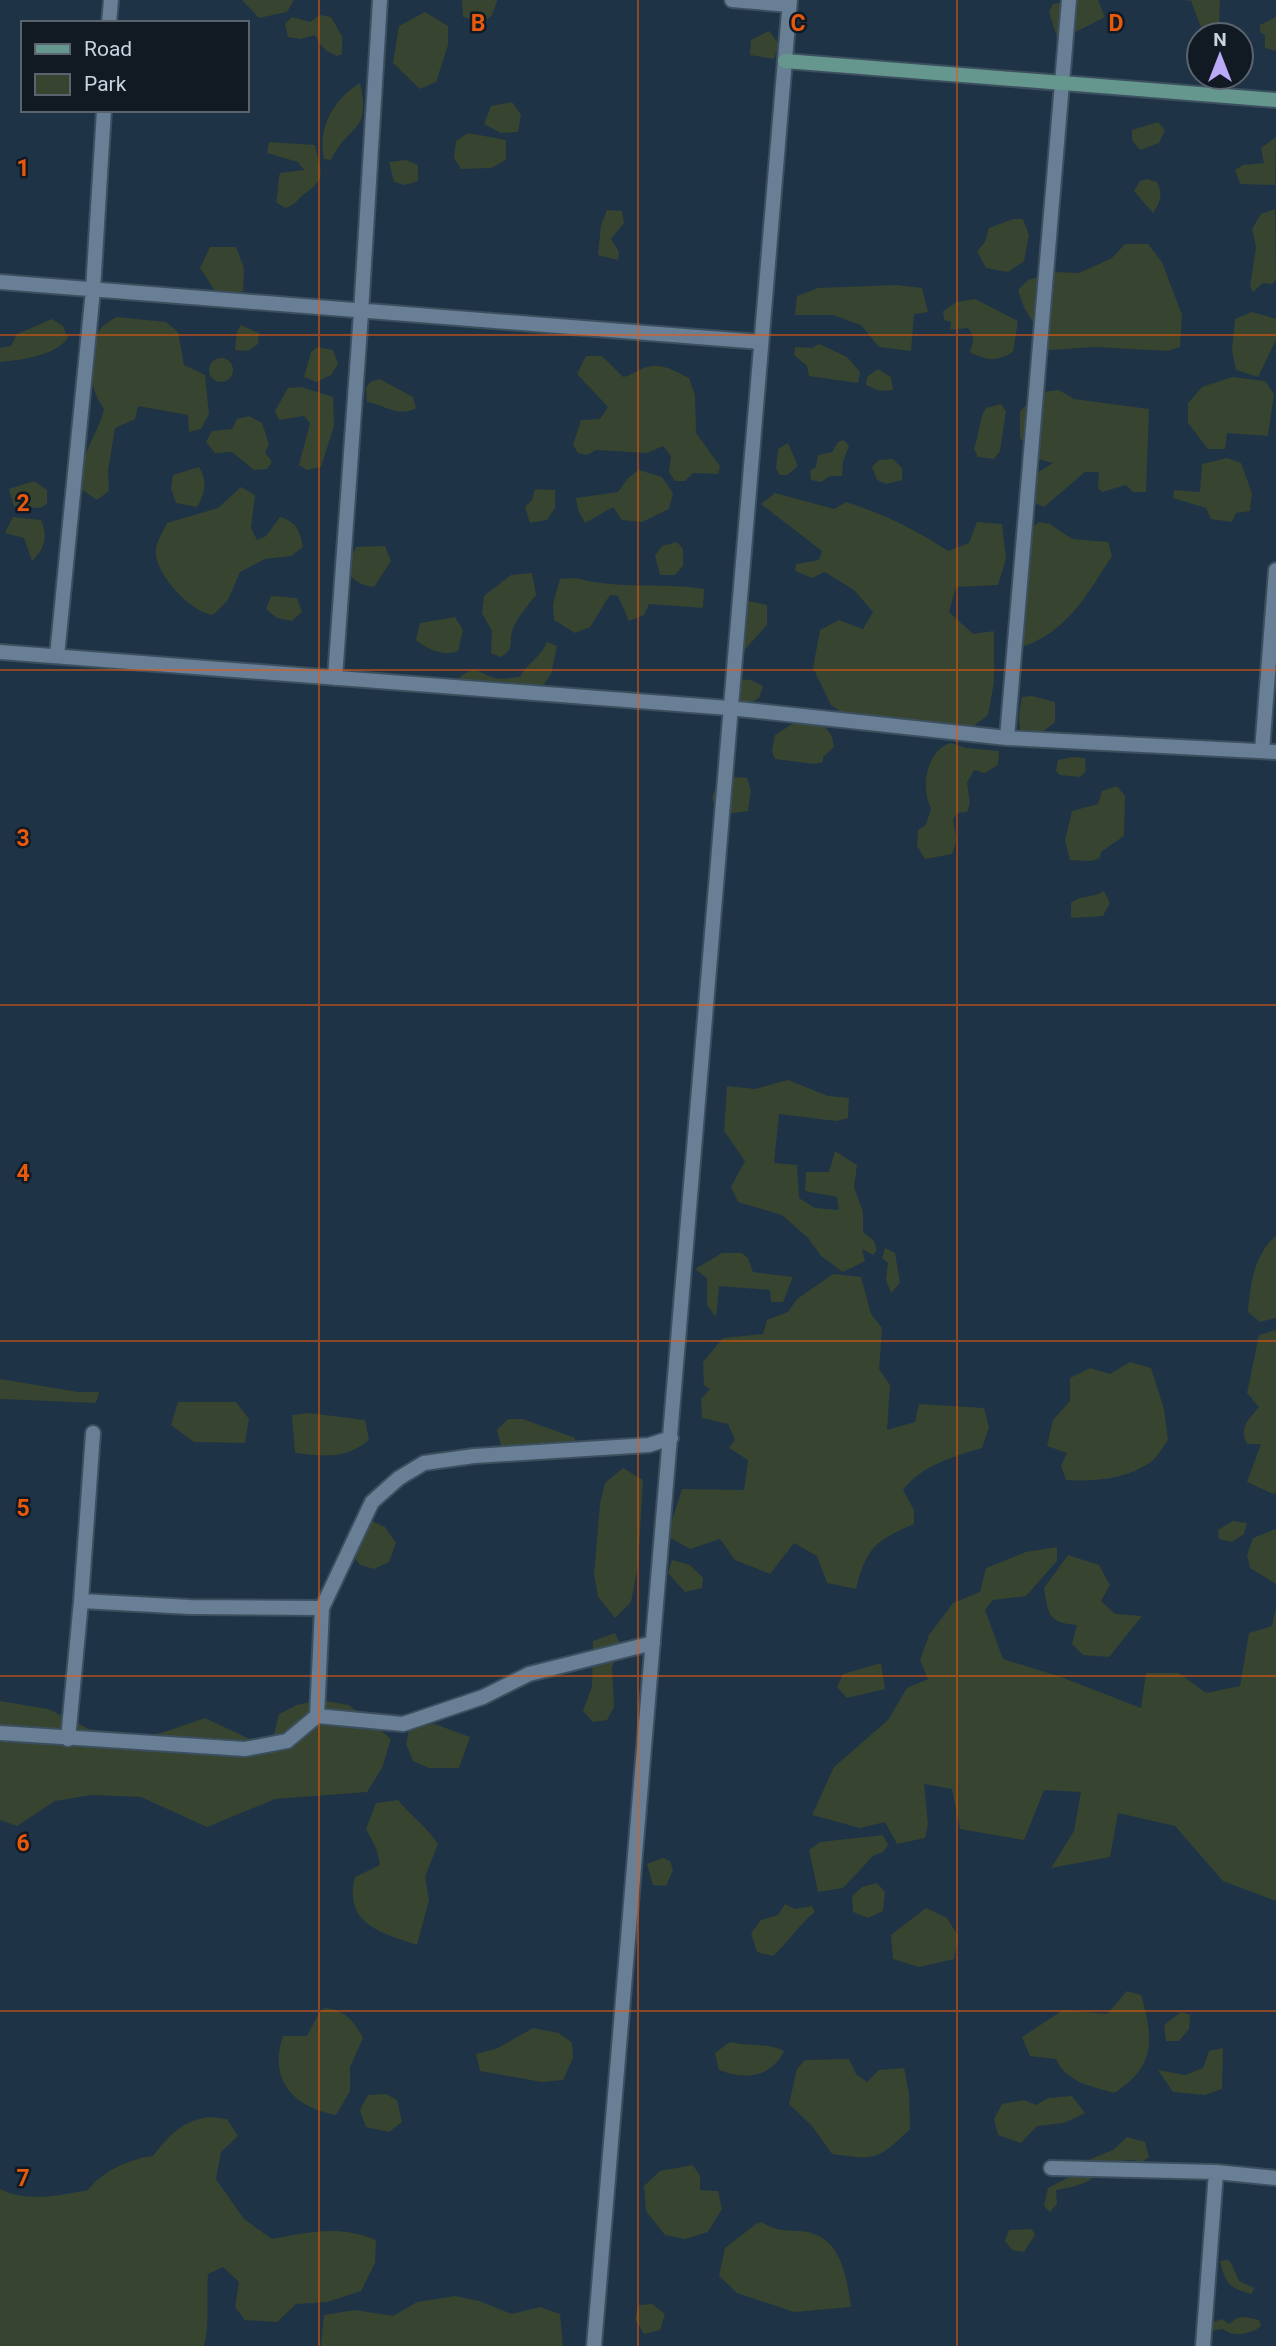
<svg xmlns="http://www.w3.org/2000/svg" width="1276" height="2346" viewBox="0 0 1276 2346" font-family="Roboto,sans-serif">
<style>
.green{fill:#374430}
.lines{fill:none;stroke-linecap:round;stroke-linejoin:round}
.street-casing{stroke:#3c4f5e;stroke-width:18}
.secondary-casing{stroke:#3c4f5e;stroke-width:18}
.street{stroke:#687f95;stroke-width:14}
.secondary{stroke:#66978e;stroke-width:14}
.grid{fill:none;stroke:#e8590c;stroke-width:2;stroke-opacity:0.55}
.grid-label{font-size:23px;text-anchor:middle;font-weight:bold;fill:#e8590c;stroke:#111a23;stroke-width:5;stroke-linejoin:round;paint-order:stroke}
</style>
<rect width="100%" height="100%" fill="#1e3346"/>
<path class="green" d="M 242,0 L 294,0 L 287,12 L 259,18 Z
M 462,0 L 497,0 L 497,1 L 492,15 L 483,23 L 463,17 Z
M 1079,0 L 1098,0 L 1105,17 L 1058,41 L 1049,12 L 1053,4 Z
M 1184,0 L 1220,0 L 1219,25 L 1202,30 L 1191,1 Z
M 425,12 L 448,26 L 448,45 L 436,82 L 420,89 L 393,63 L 399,26 Z
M 320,15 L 331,17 L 342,36 L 342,54 L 337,56 C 325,51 320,46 315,35 L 300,39 L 288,37 L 285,24 L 292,17 L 310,22 Z
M 1276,17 L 1276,51 L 1265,48 L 1265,35 L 1260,32 L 1260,25 Z
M 769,31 L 779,44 L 774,59 L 750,55 L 751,40 Z
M 360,83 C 372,134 348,123 331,160 L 324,159 C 317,128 334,99 360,83 Z
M 512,102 L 521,115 L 518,132 L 501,133 L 484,124 L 491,106 Z
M 1158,122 L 1165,130 L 1159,143 L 1140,150 L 1132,140 L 1132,130 Z
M 468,133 L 506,140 L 506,160 L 491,168 L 461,169 L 454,158 L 456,141 Z
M 1276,137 L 1275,185 L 1240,184 L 1235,170 L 1243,165 L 1264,163 L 1261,148 Z
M 269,142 L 315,145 C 320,175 329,176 303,195 C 296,201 295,205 285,208 L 276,202 C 279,192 277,182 280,173 L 304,170 L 298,162 L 267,153 Z
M 406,160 L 418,165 L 418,181 L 405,185 L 394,182 L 389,162 Z
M 1147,179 L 1157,182 C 1163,195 1161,201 1153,213 L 1134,191 L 1140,181 Z
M 1275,209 L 1276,279 L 1273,284 L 1263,283 L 1253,292 L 1250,286 L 1256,247 L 1252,229 L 1261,214 Z
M 607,210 L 622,211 L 624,223 L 611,239 L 619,252 L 618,260 L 598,255 L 601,225 Z
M 1013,219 L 1023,219 L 1029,235 L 1024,261 L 1008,272 L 986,268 L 977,251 L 985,242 L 989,228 Z
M 1125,244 L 1148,244 L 1162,262 L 1182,315 L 1180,347 L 1168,351 L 1095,347 L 1049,350 L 1024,307 L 1018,290 L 1028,280 L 1054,272 L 1079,273 L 1112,258 Z
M 210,247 L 236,247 L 244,268 L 243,291 L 219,297 L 200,268 Z
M 896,285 L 922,288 L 928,312 L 914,314 L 911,351 L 879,347 L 861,325 L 833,315 L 795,315 L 797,296 L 818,288 Z
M 975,299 L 1018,321 L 1013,352 C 996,362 987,361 970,352 C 973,343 976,334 967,328 L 950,330 L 951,322 L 944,320 L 943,311 L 957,302 Z
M 1252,312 L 1276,319 L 1276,340 L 1258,377 L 1236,370 L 1232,350 L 1235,319 Z
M 116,317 L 166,322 L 178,332 L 184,365 L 205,375 L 209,414 L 201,429 L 189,432 L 188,415 L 138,406 L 135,419 L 115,428 L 108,471 L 109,491 L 97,500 L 81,489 C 75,459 98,437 104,409 C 88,388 86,355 99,331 C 102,325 111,321 116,317 Z
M 52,319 L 63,326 L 68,338 C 55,356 21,360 0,362 L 0,348 L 11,346 L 17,334 Z
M 241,325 L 259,333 L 258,344 L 248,351 L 235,350 L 237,331 Z
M 819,344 L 847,357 L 860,372 L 858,383 L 809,376 L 807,366 L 794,355 L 795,347 L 812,348 Z
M 317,347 L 333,350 L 338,364 L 331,375 L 316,382 L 304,377 L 311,352 Z
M 586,356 L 602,356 L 623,377 C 632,375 636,371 644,368 C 661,362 675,371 689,378 L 695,395 L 696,433 L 720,466 L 718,474 L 693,473 L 685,481 L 675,481 L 669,472 L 671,456 L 663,446 L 647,453 L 596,450 L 587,455 L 578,453 L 573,445 L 581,420 L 600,419 L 608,407 L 577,374 Z
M209 370a12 12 0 1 1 24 0a12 12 0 1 1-24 0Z
M 878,369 L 891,377 L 893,390 L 880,391 L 866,385 L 867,377 Z
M 1232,377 L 1265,381 L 1274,394 L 1268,436 L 1227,433 L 1225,449 L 1208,449 L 1188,423 L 1188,403 L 1202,387 Z
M 380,379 L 413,397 L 416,408 C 399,418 385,405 367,402 L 366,388 L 370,382 Z
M 301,387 L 333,397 L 334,426 L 321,467 L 307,470 L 299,465 L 310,423 L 304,416 L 279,420 L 275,411 L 288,388 Z
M 1059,390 L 1074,399 L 1149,409 L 1146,492 L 1133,492 L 1126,485 L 1102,492 L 1098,488 L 1099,472 L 1085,472 L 1044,507 L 1025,499 L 1033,475 L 1053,463 L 1038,459 L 1020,438 L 1020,411 L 1042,392 Z
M 1001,404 L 1006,411 L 1000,451 L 994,459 L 978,457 L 974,449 C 979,436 979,418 986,408 Z
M 249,416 L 262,423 L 269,444 L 265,452 L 272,462 L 267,469 L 254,470 L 232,452 L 215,453 L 206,442 L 212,431 L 232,429 L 237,419 Z
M 844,440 L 849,446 L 843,461 L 842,476 L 830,476 L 821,482 L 811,480 L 810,471 L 816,467 L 818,455 L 832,452 L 838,442 Z
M 788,443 L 798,466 L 787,475 L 779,475 L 776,468 L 778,449 Z
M 1227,458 L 1241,463 L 1252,493 L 1250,511 L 1236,513 L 1232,522 L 1211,519 L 1206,508 L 1173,498 L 1174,490 L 1200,492 L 1202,464 Z
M 893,459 L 902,468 L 902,480 L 886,484 L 877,480 L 872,467 L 879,460 Z
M 199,467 C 208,481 205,493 197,507 L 176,503 L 171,488 L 173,475 Z
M 639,470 L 662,477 L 673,493 L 669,509 L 642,522 L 622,520 L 613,507 L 585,523 L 578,510 L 576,498 L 618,492 L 628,478 Z
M 34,481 L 47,490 L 47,504 L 40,508 L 14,507 L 9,489 Z
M 241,487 L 255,495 L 251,528 L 257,540 L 266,536 L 280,517 C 297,522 300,531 303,547 L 291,556 L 265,559 L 240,572 L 228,600 L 213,615 C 191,613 152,572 156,548 C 157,540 164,530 167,523 L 218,508 Z
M 535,489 L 555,490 L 555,508 L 547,520 L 530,523 L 525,507 L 532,500 Z
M 775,493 L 834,509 L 846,502 C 884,514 915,529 948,551 L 969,543 L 977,522 L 1002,524 L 1006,559 L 998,585 L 956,587 L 949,612 L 973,634 L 994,631 L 994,682 L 988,715 L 966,732 L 855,721 L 831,705 L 813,668 L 820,630 L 839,620 L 863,629 L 873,612 L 854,590 L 825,572 L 812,578 L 795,571 L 796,564 L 819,560 L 822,551 L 761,504 Z
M 13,517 L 41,520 C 48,536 45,549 32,561 L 24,538 L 5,533 Z
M 1039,522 L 1050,524 L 1072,539 L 1108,542 L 1112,556 C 1086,596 1067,633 1019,648 L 1022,535 Z
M 677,542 L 683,549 L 683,566 L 675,575 L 660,575 L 655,556 L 662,546 Z
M 385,546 L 391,561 L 374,587 C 360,585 354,581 346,570 L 356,547 Z
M 532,573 L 536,595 C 528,605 518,617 513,628 C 508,641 516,650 500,657 L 491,653 L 492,631 L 482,613 L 484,596 L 511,575 Z
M 576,578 C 619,590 660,582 704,589 L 703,608 L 649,604 L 644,615 L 629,621 L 618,596 L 610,595 L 590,627 L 575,633 L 554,620 L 553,604 L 560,579 Z
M 271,596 L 297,598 L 302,612 L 292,621 L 277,618 L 266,609 Z
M 748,601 L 767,605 L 767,625 L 740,655 L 734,607 Z
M 455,617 L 463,630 L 458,651 C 445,657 426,649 416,640 L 420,623 Z
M 547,642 L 557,646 L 551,674 L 542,687 L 472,683 L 457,679 C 477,664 476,672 495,678 C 502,680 512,677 520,677 C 527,663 541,657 547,642 Z
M 739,679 L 751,680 L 763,686 L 759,698 L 745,706 L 733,700 Z
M 1032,696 L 1055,702 L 1055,722 L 1040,734 L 1025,738 C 1016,725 1019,713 1022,697 Z
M 795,722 L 822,723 L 832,736 L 834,747 L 823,757 L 823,762 L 814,764 L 775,759 L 772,751 L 775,735 Z
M 951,743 L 966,748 L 999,751 L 998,765 L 985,773 L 974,770 L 967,783 L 970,803 L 967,812 L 957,813 L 953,819 C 955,836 959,837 952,854 L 925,859 L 917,846 L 918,830 L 926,825 L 931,808 C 920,788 926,750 951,743 Z
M 1072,757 L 1085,758 L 1086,771 L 1080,777 L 1060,775 L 1056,771 L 1058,760 Z
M 734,777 L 747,778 L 751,790 L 748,811 L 718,815 L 712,798 L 715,789 Z
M 1117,786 L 1125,796 L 1124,836 L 1101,852 L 1100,858 L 1091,861 L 1070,860 L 1065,840 L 1072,811 L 1098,804 L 1102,791 Z
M 1104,891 L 1110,903 L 1103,916 L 1071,918 L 1071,903 C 1080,895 1093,898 1104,891 Z
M 788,1080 L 828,1096 L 849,1098 L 848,1118 L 836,1121 L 779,1114 L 774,1163 L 797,1165 L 799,1198 L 815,1208 L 839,1210 L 837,1197 L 805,1191 L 806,1172 L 829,1172 L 835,1151 L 857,1165 L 854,1187 L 863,1212 L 863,1232 L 874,1241 L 877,1250 L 873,1255 L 862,1249 L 865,1261 L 843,1272 L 821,1256 L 808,1238 L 782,1215 L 738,1202 L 731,1187 L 745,1161 L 724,1131 L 727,1086 L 755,1089 Z
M 1276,1236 L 1276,1318 L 1260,1322 L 1248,1312 C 1250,1286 1254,1254 1276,1236 Z
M 885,1248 L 895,1253 L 900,1283 L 891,1293 L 886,1280 L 888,1263 L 882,1258 Z
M 722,1253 L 742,1253 L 748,1258 L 753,1272 L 793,1277 L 783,1302 L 771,1302 L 770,1290 L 719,1286 L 716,1317 L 707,1305 L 707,1278 L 695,1269 Z
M 833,1274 L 861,1277 L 871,1314 L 882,1328 L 879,1369 L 890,1385 L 887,1430 L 915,1422 L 919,1404 L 984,1408 L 989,1427 L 982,1448 C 953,1457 922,1465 903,1490 L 914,1510 L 914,1524 C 876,1540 866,1548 856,1589 L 827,1583 L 817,1556 L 794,1543 L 770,1574 L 735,1560 L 720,1539 L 690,1549 L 667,1536 L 682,1489 L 744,1490 L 748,1460 L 729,1448 L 735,1440 L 728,1424 L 702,1418 L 701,1399 L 710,1389 L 704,1385 L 703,1362 L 723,1338 L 763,1334 L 767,1320 L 788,1312 L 797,1299 Z
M 1276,1330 L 1276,1492 L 1273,1494 L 1247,1482 L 1261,1444 L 1247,1444 C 1239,1427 1248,1420 1259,1407 L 1247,1393 L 1259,1335 Z
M 1130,1362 L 1151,1368 L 1164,1409 L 1168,1440 C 1163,1447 1157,1457 1151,1462 C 1127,1479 1094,1482 1066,1480 L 1061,1466 L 1067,1453 L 1047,1446 L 1053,1420 L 1070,1401 L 1070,1378 L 1090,1368 L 1110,1374 Z
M 0,1379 L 78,1392 L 99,1392 L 96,1403 L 0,1399 Z
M 178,1402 L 236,1402 L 249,1419 L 245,1443 L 194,1442 L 171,1425 Z
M 309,1413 L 365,1420 L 369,1440 C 345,1460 325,1456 295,1453 L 292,1415 Z
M 508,1419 L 523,1419 L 575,1438 L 575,1459 L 502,1450 L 497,1430 Z
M 623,1468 L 643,1480 L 638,1565 L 631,1602 L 615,1618 L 598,1597 L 594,1574 L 600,1504 L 605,1483 Z
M 367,1519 L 385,1527 L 396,1543 L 389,1562 L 374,1569 L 360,1565 L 349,1551 Z
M 1233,1521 L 1247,1523 L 1244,1534 L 1232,1542 L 1219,1539 L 1218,1530 Z
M 1276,1529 L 1276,1584 L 1250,1568 L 1247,1555 L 1253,1538 Z
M 1057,1547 L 1057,1561 L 1026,1596 L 993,1600 L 985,1610 L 1003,1659 L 1061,1677 L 1141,1708 L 1146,1673 L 1179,1673 L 1206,1693 L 1240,1686 L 1249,1633 L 1272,1626 L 1276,1608 L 1276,1901 L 1223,1881 L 1175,1826 L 1118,1813 L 1110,1857 L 1051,1868 L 1074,1831 L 1081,1792 L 1044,1790 L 1024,1840 L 960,1829 L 952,1789 L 924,1784 L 928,1824 L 925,1838 L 897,1844 L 885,1822 L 860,1828 L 812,1815 L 834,1767 L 888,1720 L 907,1688 L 928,1679 L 920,1660 L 929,1635 L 953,1603 L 980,1592 L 986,1568 L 1026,1552 Z
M 1068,1555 L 1099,1565 L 1110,1585 L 1101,1601 L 1115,1614 L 1142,1616 L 1109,1657 L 1083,1655 L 1072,1644 L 1077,1625 C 1048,1623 1048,1614 1044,1588 Z
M 672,1560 L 690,1565 L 703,1578 L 702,1588 L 685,1592 L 668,1573 Z
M 615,1633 L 622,1647 L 612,1667 L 614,1707 L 607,1720 L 593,1722 L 583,1711 L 592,1687 L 593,1641 Z
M 881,1663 L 885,1689 L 847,1698 L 837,1687 L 843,1674 Z
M 319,1700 L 349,1705 L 391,1739 L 382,1768 L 367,1792 L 275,1799 L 207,1827 L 141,1797 L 92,1795 L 55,1801 L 17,1826 L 0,1820 L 0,1701 L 48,1709 L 89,1729 L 133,1737 L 161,1733 L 205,1718 L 256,1742 L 272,1742 L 279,1714 L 297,1705 Z
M 435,1724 L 470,1737 L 459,1768 L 429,1768 L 413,1761 L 406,1744 L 410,1726 Z
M 398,1800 C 411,1816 427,1827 438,1844 L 425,1877 L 429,1900 L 417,1945 C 381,1933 343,1924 355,1877 L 380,1865 L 377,1850 L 366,1829 L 376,1803 Z
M 883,1835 L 888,1845 L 883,1852 L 873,1856 L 843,1888 L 818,1892 L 809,1850 L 820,1842 Z
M 663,1858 L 670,1861 L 673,1870 L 666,1886 L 653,1885 L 647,1864 Z
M 877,1883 L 885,1892 L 883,1911 L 868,1918 L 853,1912 L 852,1896 L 862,1887 Z
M 785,1904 L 795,1909 L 812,1906 L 815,1912 C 798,1925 789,1942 773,1956 L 757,1952 L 751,1933 L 761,1920 L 778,1915 Z
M 926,1908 L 947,1918 L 958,1936 L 954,1959 L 919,1967 L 893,1959 L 891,1935 Z
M 1127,1991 L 1141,1995 C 1154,2038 1156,2067 1114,2093 C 1091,2086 1067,2083 1056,2059 L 1030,2056 L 1022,2037 L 1063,2010 L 1107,2014 Z
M 325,2008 C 345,2010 354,2021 363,2038 L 350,2067 L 350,2091 L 336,2115 C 293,2108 268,2079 283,2036 L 307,2036 L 319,2013 Z
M 1181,2012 L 1190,2015 L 1189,2029 L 1179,2041 L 1166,2041 L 1164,2025 Z
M 533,2028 L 559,2033 L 572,2043 L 573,2058 L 563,2080 L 542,2082 L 480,2071 L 476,2054 L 498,2048 Z
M 730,2042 C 750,2047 766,2042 784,2051 C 771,2078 744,2080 719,2070 L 715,2053 Z
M 1223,2048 L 1222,2089 L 1205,2095 L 1173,2092 L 1158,2070 L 1185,2075 L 1203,2068 L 1209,2051 Z
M 849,2059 L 856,2074 L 867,2082 L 879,2070 L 904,2068 L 909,2093 L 910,2129 C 877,2161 876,2160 832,2154 L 812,2126 L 789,2104 L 797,2069 L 805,2060 Z
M 386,2094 L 397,2100 L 402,2122 L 389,2132 L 366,2127 L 360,2110 L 368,2095 Z
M 1072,2096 L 1085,2113 L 1064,2123 L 1037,2126 L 1021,2143 L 998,2135 L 994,2119 L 1002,2104 L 1024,2100 L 1036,2105 L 1048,2098 Z
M 210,2117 L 227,2119 L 238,2136 L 221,2152 L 216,2179 L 244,2219 L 272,2239 C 310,2232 339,2225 376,2240 L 375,2263 L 361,2291 L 327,2302 L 296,2304 L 277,2322 L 245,2320 L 235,2307 L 239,2282 L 223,2267 L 208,2274 C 206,2298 210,2323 204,2346 L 0,2346 L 0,2189 C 28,2203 59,2195 88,2190 C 101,2172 131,2158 153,2156 C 169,2135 183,2120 210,2117 Z
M 1127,2137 L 1145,2142 L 1149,2157 L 1142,2162 C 1118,2155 1108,2168 1090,2180 C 1080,2186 1067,2188 1056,2190 L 1057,2204 L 1050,2212 L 1044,2206 L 1048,2188 L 1069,2177 L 1081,2163 L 1113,2150 Z
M 693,2165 L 700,2176 L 700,2190 L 718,2191 L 722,2209 L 708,2232 L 685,2239 L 665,2235 L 646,2211 L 644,2186 L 660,2171 Z
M 762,2222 C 774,2231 784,2230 799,2231 C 840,2233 846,2272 851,2307 L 794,2312 L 737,2293 L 719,2276 L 725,2248 L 756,2224 Z
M 1032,2229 L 1035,2235 L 1024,2252 L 1012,2250 L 1005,2241 L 1009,2230 Z
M 1226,2260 L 1230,2261 L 1239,2281 L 1254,2288 L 1252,2294 C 1230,2289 1225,2283 1220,2261 Z
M 455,2296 L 479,2301 L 512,2314 L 540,2307 L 560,2314 L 563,2346 L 321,2346 L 324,2315 L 355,2310 L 393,2316 L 417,2302 Z
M 652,2304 L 665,2314 L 660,2330 L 644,2334 L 635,2319 L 639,2305 Z
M 1246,2317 L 1259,2320 L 1261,2326 C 1252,2334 1233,2338 1223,2329 L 1211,2331 L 1210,2323 L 1222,2319 L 1229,2324 L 1237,2318 Z"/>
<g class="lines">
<g class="street-casing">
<path id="street" d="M 732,0 L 789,5
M 109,23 L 111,0
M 0,282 L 761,342
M 0,652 L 729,708 L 1007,738 L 1276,752
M 57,656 L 93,290 L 104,110
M 335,678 L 361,313 L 380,0
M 1007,738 L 1069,0
M 1262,751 L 1276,570
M 81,1601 L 190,1607 L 322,1608
M 317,1716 L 322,1608 L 372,1502 L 399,1478 L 424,1463 L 474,1456 L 649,1445 L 671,1438
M 0,1733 L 245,1749 L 287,1741 L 317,1716 L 403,1724 L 483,1697 L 529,1674 L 653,1643
M 68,1739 L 81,1601 L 93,1433
M 1051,2168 L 1216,2172 L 1276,2178
M 594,2346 L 790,0
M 1203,2346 L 1216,2172"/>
</g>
<g class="secondary-casing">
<path id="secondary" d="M 785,61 L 1276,100"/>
</g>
<use href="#street" class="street"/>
<use href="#secondary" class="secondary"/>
</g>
<path class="grid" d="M 319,0 L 319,2346M 638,0 L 638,2346M 957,0 L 957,2346M 0,335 L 1276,335M 0,670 L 1276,670M 0,1005 L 1276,1005M 0,1341 L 1276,1341M 0,1676 L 1276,1676M 0,2011 L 1276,2011"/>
<g class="grid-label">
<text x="478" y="31">B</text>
<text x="798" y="31">C</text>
<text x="1116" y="31">D</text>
<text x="23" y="176">1</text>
<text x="23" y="511">2</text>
<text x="23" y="846">3</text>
<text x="23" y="1181">4</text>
<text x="23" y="1516">5</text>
<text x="23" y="1851">6</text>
<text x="23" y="2186">7</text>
</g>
<rect x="21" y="21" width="228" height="91" fill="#111a23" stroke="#5a646f" stroke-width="2"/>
<rect x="35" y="44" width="35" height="10" fill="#66978e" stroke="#5a646f" stroke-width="2"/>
<text x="84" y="56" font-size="21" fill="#c7d4e0">Road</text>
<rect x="35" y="74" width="35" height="21" fill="#374430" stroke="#5a646f" stroke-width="2"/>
<text x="84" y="91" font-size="21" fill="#c7d4e0">Park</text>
<g transform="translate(1220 56)"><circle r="33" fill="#111a23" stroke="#5a646f" stroke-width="2"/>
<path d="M0-5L12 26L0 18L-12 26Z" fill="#baaaf7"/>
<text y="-10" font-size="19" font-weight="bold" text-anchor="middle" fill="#c7d4e0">N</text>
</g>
</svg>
